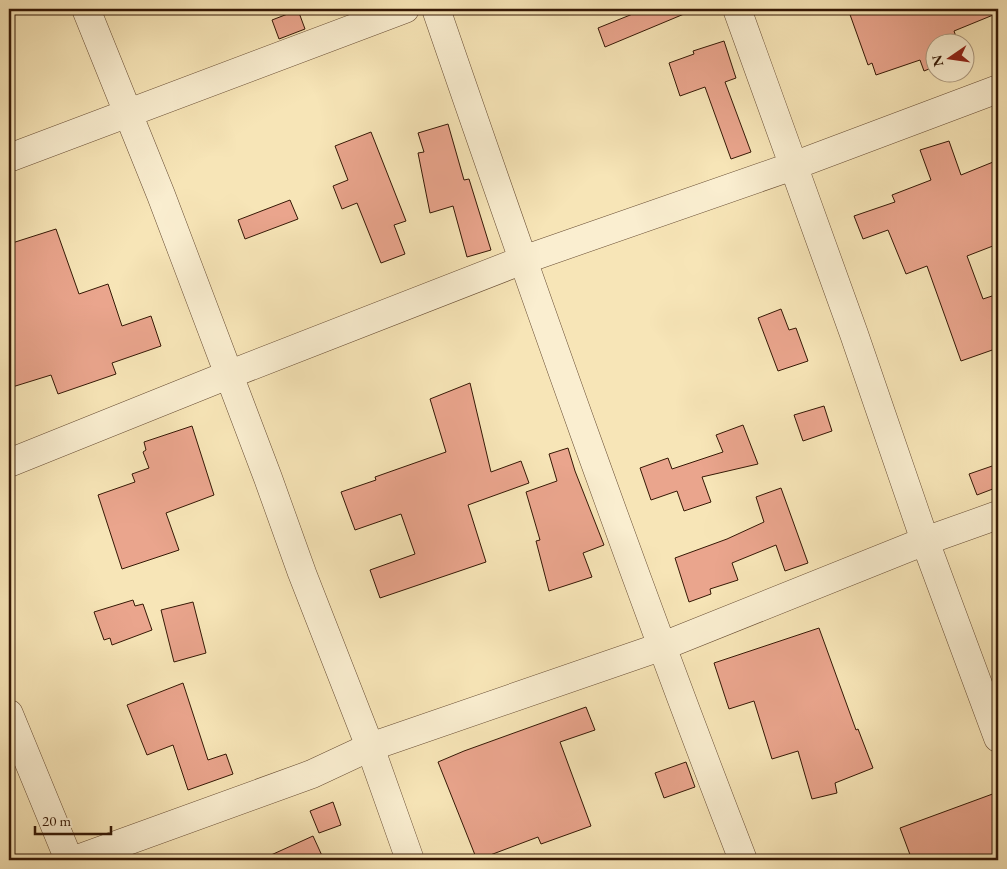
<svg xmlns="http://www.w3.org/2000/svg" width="1007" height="869" viewBox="0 0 1007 869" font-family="'EB Garamond',serif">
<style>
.building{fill:#eaa58d;stroke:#351805}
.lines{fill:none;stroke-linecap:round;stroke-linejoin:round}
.minor-casing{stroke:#664b32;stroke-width:29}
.minor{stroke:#faeed0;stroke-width:28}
</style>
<rect width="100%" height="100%" fill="#f7e5b7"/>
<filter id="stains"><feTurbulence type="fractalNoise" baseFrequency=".004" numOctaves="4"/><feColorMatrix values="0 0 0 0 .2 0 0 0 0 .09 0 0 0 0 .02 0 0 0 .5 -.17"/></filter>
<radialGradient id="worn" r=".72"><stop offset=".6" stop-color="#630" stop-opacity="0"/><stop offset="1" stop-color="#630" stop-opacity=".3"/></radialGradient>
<path class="building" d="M 645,9 L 696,9 L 605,47 L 598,28 Z
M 848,9 L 998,9 L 998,13 L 954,31 L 958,42 L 934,42 L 934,67 L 924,71 L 920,60 L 876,75 L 872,63 L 868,65 Z
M 298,10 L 305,29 L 279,39 L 272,20 Z
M 724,41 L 736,78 L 725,82 L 751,152 L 731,159 L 705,87 L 680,96 L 669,63 L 694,54 L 693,51 Z
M 448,124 L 464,180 L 469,179 L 491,250 L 467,257 L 453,206 L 430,213 L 418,153 L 424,152 L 418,133 Z
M 371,132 L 406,221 L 394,225 L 405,254 L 381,263 L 357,203 L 342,209 L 333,186 L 348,180 L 335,146 Z
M 949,141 L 961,175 L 998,160 L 998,244 L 967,256 L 983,299 L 998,294 L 998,348 L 961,361 L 927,266 L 906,274 L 888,230 L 863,239 L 854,216 L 895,202 L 892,195 L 931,180 L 920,150 Z
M 290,200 L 298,219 L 245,239 L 238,220 Z
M 56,229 L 79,294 L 108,284 L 122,326 L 151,316 L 161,346 L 112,363 L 116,374 L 58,394 L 51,375 L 9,388 L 9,244 Z
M 781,309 L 789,330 L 796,328 L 808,361 L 778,371 L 758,318 Z
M 470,383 L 491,472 L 521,461 L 529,483 L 468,505 L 486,562 L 380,598 L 370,570 L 415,554 L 401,514 L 355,530 L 341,492 L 376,480 L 375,477 L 446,452 L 430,399 Z
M 824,406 L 832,431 L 803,441 L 794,415 Z
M 743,425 L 758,464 L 702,477 L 711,502 L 684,511 L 677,491 L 651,500 L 640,468 L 668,458 L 672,469 L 723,452 L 716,435 Z
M 192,426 L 214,495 L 166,513 L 179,550 L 122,569 L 98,495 L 135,482 L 132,474 L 149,468 L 143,452 L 146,450 L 144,442 Z
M 568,448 L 575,471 L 604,545 L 583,553 L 592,577 L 549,591 L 536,541 L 540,540 L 526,492 L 557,481 L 549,454 Z
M 998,464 L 998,487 L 977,495 L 969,474 Z
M 781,488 L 808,563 L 785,571 L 776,545 L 732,563 L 738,580 L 710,589 L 711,594 L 689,602 L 675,558 L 727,539 L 764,522 L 756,497 Z
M 133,600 L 135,606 L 143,604 L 152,630 L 112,645 L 110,638 L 104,640 L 94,612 Z
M 193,602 L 206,653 L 174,662 L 161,610 Z
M 819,628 L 856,730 L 858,729 L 873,768 L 835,783 L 837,793 L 812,799 L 798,751 L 772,759 L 754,701 L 729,709 L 714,663 Z
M 183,683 L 208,760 L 226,754 L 233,774 L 188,790 L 173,745 L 147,755 L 127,705 Z
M 586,707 L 595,730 L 560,742 L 591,826 L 541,844 L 538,837 L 477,860 L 438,762 L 464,751 Z
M 686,762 L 695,787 L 664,798 L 655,773 Z
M 998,792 L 998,860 L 912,860 L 900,828 Z
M 333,802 L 341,825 L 319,833 L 310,811 Z
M 313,836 L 324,860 L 260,860 Z"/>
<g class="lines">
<g class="minor-casing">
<path id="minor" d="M 86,9 L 161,195 L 268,478 L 302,573 L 370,747 L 410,860
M 436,9 C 534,294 634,579 743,860
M 737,9 L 854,334 L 925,541 L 998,738
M 9,158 L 405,9
M 9,463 L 228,375 L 523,260 L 793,166 L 998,89
M 9,714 L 69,860
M 75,860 L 312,774 L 370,747 L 663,646 L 925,541 L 998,515"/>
</g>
<use href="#minor" class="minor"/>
</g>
<rect width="1007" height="869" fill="none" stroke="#f7e5b7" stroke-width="30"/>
<rect x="10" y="10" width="987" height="849" fill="none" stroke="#351805" stroke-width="2.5"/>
<rect x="15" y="15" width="977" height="839" fill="none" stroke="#351805"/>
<g transform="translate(950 58) rotate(257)"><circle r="24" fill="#faeed0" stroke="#ab987f"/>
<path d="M0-4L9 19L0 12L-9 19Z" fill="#8f2418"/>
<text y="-8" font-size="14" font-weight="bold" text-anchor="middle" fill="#351805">N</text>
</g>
<path d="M35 826v8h76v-8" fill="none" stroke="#351805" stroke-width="2.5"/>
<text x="42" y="826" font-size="15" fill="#351805" stroke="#faeed0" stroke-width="4" paint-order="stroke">20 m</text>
<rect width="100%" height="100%" filter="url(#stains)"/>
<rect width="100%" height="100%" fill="url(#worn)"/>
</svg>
